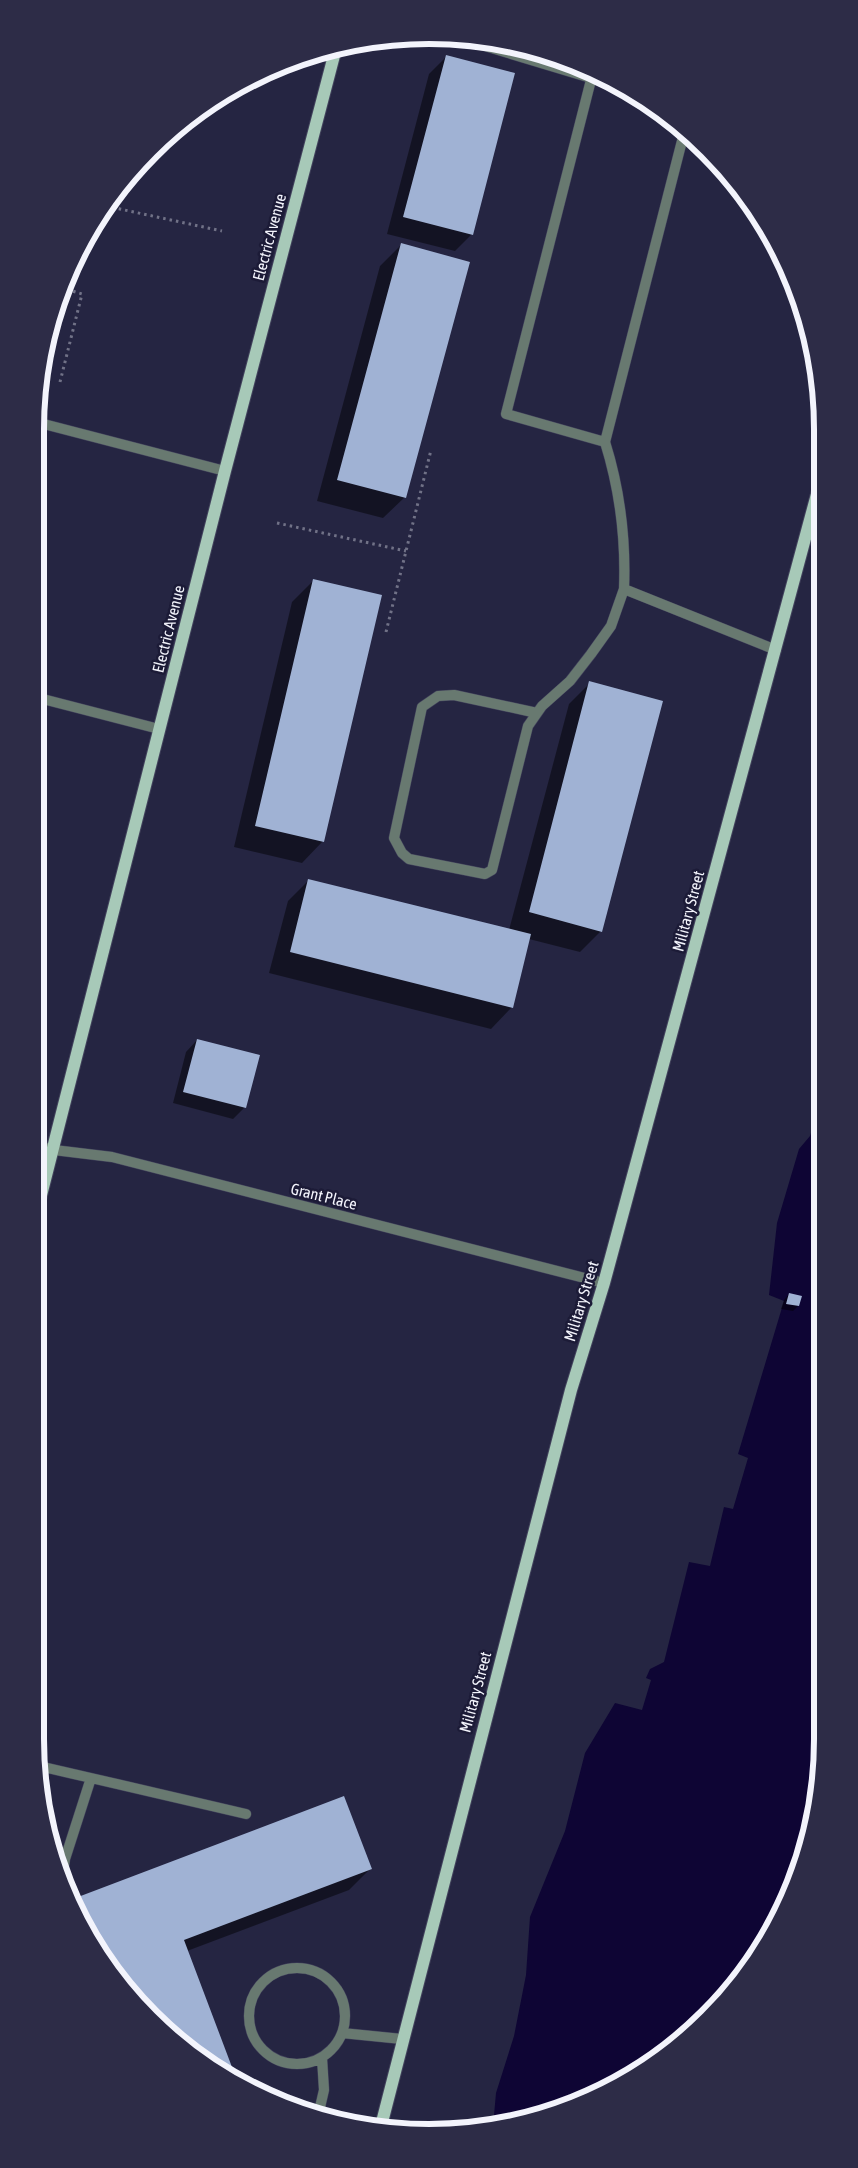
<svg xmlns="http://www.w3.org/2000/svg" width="858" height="2168" viewBox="0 0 858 2168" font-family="'Asap Condensed',sans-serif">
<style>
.water{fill:#0e0534}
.shadow{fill:#0007}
.building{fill:#a0b2d4}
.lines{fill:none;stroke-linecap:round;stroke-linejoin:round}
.lane-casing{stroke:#42425c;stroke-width:11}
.street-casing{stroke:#42425c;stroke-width:11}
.primary-casing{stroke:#42425c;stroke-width:14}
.path{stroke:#717287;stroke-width:3;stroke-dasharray:2.5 4;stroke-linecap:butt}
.lane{stroke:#687970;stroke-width:10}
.street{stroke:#687970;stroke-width:10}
.primary{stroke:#a7c9b8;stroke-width:12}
.labels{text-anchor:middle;stroke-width:5;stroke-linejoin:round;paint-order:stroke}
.street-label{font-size:16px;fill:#f3f4fc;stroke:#1c1b37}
.rim{fill:none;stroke:#f3f4fc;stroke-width:6}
</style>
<rect width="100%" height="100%" fill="#252542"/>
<path class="water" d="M 821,1100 L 823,1739 L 809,1841 L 782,1914 L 742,1979 L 648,2067 L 580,2103 L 506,2125 L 493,2126 L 496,2093 L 514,2036 L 526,1975 L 530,1917 L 565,1831 L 585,1753 L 615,1703 L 642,1710 L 651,1680 L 646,1678 L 650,1669 L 664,1662 L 689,1562 L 710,1566 L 724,1507 L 733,1509 L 748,1458 L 738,1454 L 784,1301 L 769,1295 L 777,1223 L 799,1149 L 810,1136 Z"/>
<path class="shadow" d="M 446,57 L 472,234 L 455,251 L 387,234 L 429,74 Z
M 401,245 L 405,497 L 383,518 L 317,501 L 380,266 Z
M 313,581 L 323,841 L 302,863 L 234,847 L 292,602 Z
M 590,683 L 601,931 L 580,952 L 529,939 L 512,1007 L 491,1029 L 269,973 L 288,901 L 309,880 L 509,930 L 569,704 Z
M 197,1040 L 244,1108 L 233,1119 L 173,1103 L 186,1052 Z
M 789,1294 L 798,1306 L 793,1311 L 781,1309 L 784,1300 Z
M 343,1798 L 370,1869 L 349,1890 L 187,1951 L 237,2082 L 133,1999 L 88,1936 L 73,1904 L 78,1898 Z"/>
<path class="building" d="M 446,55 L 515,73 L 473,235 L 403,217 Z
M 401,243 L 470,262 L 406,498 L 337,480 Z
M 313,579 L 382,595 L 324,842 L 255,826 Z
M 589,681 L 663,701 L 602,932 L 529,912 Z
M 308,879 L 531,934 L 513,1008 L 290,952 Z
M 197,1039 L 260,1055 L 246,1108 L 183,1092 Z
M 789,1293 L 802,1296 L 799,1306 L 786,1304 Z
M 344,1796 L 372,1869 L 184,1940 L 238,2083 L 232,2080 L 133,1999 L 98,1950 L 78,1897 Z"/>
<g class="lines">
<g class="lane-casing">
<path id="lane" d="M 452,36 L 591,78
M 592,76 L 506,414 L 605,442 L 684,133
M 605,442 C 620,490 626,538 624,589 L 776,650
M 537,713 L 454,695 L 438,696 L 422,707 L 394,838 L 402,853 L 409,859 L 485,874 L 492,870 L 528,726 L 542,706 L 570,681 L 591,654 L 611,626 L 624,589
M 39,1766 L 91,1778 L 65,1859 L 62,1879
M 91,1778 L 246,1814
M249 2016a48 48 0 1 1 96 0a48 48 0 1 1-96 0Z
M 342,2033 L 402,2039
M 318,2116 L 324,2090 L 322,2058"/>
</g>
<g class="street-casing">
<path id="street" d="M 36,422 L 225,471
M 35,697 L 159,729
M 35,1145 L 54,1150 L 112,1157 L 604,1283"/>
</g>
<g class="primary-casing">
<path id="primary" d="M 35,1219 L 225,471 L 336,48
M 380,2130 L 571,1390 L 604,1283 L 820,483"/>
</g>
<path class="path" d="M 106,206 L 222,231
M 60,382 L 82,294 L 63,288
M 277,523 L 406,551
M 386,632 L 431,450"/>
<use href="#lane" class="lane"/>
<use href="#street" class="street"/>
<use href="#primary" class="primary"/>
</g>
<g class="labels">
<g class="street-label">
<text transform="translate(269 237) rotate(-75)" y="6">Electric Avenue</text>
<text transform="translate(168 629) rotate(-76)" y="6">Electric Avenue</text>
<text transform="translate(688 911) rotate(-75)" y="6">Military Street</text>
<text transform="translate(324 1196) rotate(14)" y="6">Grant Place</text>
<text transform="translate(581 1301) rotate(-73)" y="6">Military Street</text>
<text transform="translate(475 1692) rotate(-75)" y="6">Military Street</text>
</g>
</g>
<path d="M0 0H858V2168H0ZM429 44H429A385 385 0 0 1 814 429V1739A385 385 0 0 1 429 2124H429A385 385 0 0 1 44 1739V429A385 385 0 0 1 429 44Z" fill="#2d2c47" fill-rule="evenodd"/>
<path class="rim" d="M429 44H429A385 385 0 0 1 814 429V1739A385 385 0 0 1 429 2124H429A385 385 0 0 1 44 1739V429A385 385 0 0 1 429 44Z"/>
</svg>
